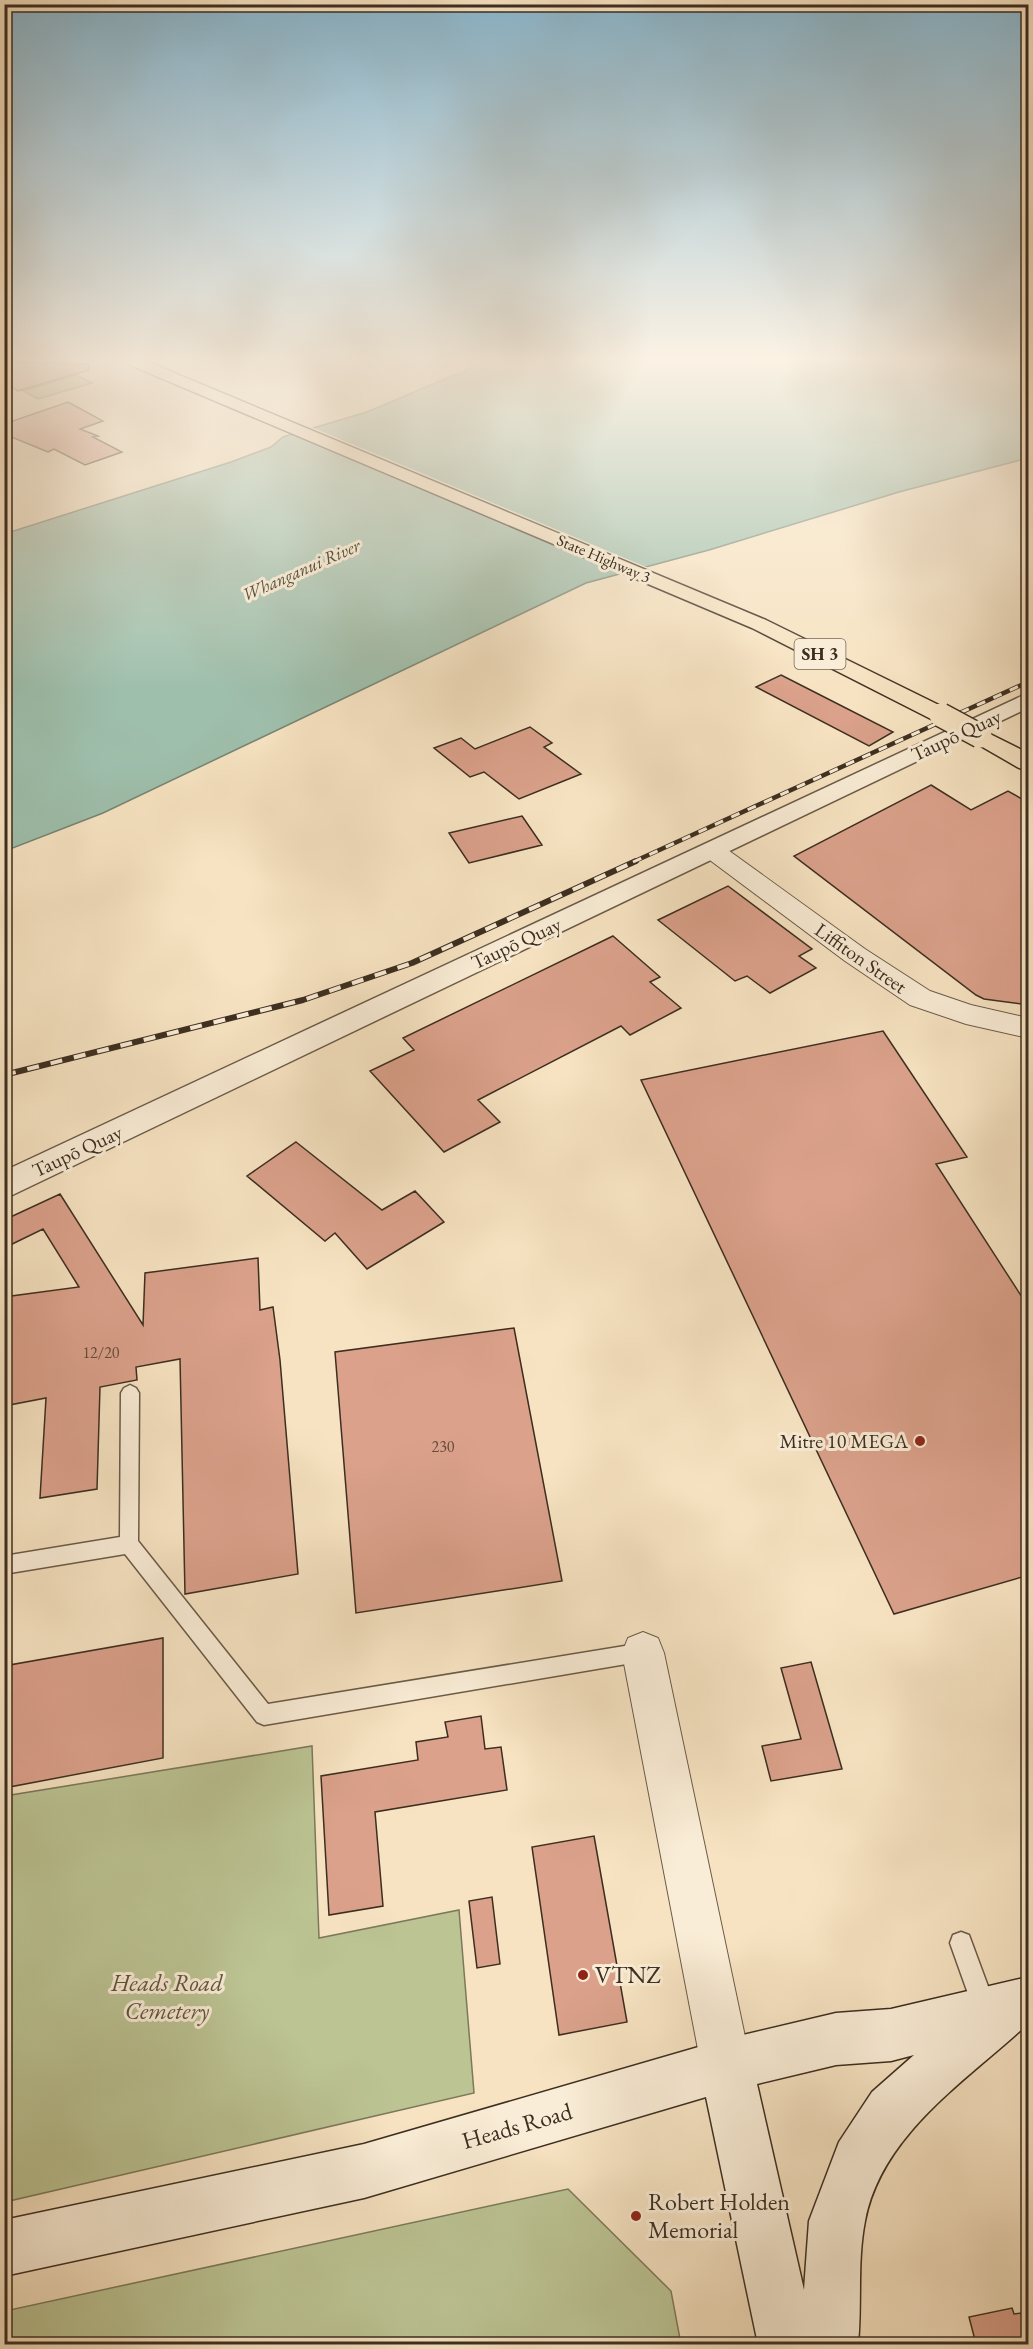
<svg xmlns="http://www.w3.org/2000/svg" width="1033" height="2349" viewBox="0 0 1033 2349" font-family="'EB Garamond',serif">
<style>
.green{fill:#bcc494;stroke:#7c795a;stroke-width:1.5}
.water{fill:#9ebfac;stroke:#778574;stroke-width:1.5}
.pier{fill:#f7e3c2}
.building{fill:#dba18b;stroke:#3c2e20;stroke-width:1.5}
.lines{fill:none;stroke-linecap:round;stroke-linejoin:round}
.service-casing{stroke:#6b5b48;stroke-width:3}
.minor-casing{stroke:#6b5b48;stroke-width:2}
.tertiary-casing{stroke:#6b5b48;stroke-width:3}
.secondary-casing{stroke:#3c2e20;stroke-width:3}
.trunk-casing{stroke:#3c2e20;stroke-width:3}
.service{fill:#faedd7;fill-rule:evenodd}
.minor{fill:#faedd7;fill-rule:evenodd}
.tertiary{fill:#faedd7;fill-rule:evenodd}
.secondary{fill:#faedd7;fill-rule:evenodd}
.trunk{fill:#f7e3c2;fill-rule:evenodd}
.rail-far1-casing{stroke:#3c2e20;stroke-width:4.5}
.rail-casing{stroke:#3c2e20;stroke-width:6}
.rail-far1{stroke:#faedd7;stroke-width:3;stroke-dasharray:9;stroke-linecap:butt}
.rail{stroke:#faedd7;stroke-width:4;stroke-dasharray:12;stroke-linecap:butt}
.trunk-bridge-casing{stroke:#3c2e20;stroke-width:26;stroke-linecap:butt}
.trunk-bridge{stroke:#f7e3c2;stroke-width:23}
.poi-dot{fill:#8f2418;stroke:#faedd7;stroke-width:2}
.labels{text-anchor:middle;stroke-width:6;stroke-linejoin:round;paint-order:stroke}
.far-street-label{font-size:16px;fill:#3c2e20;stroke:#faedd7}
.number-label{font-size:16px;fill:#644b3b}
.far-water-label{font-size:18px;font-style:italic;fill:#545243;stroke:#faedd7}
.shield{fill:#faedd7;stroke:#756757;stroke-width:1.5}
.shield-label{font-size:18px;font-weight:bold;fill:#3c2e20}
.street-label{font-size:20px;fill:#3c2e20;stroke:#faedd7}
.poi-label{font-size:20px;fill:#3c2e20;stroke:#faedd7;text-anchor:end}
.near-poi-label{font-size:24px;fill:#3c2e20;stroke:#faedd7;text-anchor:start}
.near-park-label{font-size:24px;font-style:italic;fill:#5c543d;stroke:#faedd7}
.near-street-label{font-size:24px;fill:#3c2e20;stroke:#faedd7}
</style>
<rect width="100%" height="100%" fill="#f7e3c2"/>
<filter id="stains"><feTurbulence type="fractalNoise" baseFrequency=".00333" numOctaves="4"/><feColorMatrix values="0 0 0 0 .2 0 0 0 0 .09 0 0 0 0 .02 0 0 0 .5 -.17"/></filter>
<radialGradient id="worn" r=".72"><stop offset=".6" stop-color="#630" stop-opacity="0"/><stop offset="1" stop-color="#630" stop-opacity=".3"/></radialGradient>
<path class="green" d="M 76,375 L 92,383 L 38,399 L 23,391 Z
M 312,1746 L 319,1938 L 459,1910 L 474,2093 L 5,2202 L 5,1796 Z
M 568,2189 L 671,2291 L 681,2344 L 5,2344 L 5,2311 Z"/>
<path class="water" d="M 485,362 L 1028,362 L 1028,458 L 899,492 L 709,550 L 586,583 L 103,813 L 5,851 L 4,534 L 231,462 L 271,447 L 283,437 L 367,412 Z"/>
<path class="pier" d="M 309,426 L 651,569 L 629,575 L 291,431 Z"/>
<path class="building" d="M 4,362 L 88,364 L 89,370 L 18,391 L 4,383 Z
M 68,402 L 103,421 L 80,429 L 98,436 L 93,437 L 122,452 L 85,465 L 54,449 L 48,452 L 4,434 L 4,424 Z
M 781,675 L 893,732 L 869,746 L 756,687 Z
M 530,727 L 552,743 L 544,747 L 581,774 L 519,799 L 484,772 L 470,777 L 434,748 L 461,738 L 475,749 Z
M 931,785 L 971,810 L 1008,791 L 1029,803 L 1029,1005 L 984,999 L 976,995 L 794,856 Z
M 522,816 L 542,845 L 469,863 L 449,833 Z
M 728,886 L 812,949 L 799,956 L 816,968 L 770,993 L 747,976 L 735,981 L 658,920 Z
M 613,936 L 660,977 L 650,982 L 681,1008 L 630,1035 L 621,1026 L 478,1100 L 500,1122 L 444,1152 L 370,1071 L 414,1050 L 403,1038 Z
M 883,1031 L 967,1157 L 936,1164 L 1029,1308 L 1029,1575 L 894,1614 L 641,1080 Z
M 296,1142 L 382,1210 L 415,1191 L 444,1222 L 367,1269 L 335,1233 L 325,1241 L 247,1176 Z
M 60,1194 L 143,1325 L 145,1273 L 258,1258 L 260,1310 L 273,1307 L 280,1360 L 298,1574 L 185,1594 L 180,1359 L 136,1367 L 137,1380 L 100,1387 L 97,1489 L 40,1498 L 46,1398 L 4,1406 L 4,1297 L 79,1287 L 43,1229 L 4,1248 L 4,1220 Z
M 514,1328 L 562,1581 L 356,1613 L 335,1352 Z
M 163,1638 L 163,1758 L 4,1788 L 4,1666 Z
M 811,1662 L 842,1769 L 771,1781 L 762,1746 L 801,1739 L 781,1668 Z
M 481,1716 L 485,1749 L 501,1747 L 507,1790 L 375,1812 L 383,1906 L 329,1915 L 321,1776 L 418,1760 L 416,1742 L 448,1737 L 445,1722 Z
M 594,1836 L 627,2022 L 559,2035 L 532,1847 Z
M 492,1897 L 500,1964 L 477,1968 L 469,1901 Z
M 1012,2308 L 1014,2314 L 1021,2313 L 1029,2344 L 976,2344 L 969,2317 Z"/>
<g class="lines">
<g class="service-casing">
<path id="service" d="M 130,1385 L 136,1388 L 139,1393 L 138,1541 L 268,1704 L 643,1643 L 650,1646 L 653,1653 L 650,1660 L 264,1725 L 257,1722 L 125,1554 L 4,1574 L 4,1556 L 120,1537 L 121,1393 L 124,1388 Z
M 961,1932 L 969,1935 L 996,2008 L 992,2016 L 984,2020 L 976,2016 L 950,1943 L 953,1935 Z"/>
</g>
<g class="minor-casing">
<path id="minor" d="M 712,843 L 721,845 L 865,949 L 930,991 L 971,1005 L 1028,1018 L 1028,1038 L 966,1024 L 910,1005 L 845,961 L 703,855 L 700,850 L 703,845 Z
M 643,1632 L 658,1638 L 664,1653 L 751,2065 L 744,2083 L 726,2090 L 708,2083 L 701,2065 L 622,1653 L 628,1638 Z"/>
</g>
<g class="tertiary-casing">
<path id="tertiary" d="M 1028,693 L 1028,708 L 4,1199 L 4,1171 Z"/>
</g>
<g class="secondary-casing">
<path id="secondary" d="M 1028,1977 L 1028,2028 L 1021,2030 C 961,2084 881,2137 865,2221 C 857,2261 862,2304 858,2344 L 758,2344 L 706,2097 L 364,2198 L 4,2276 L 4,2220 L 364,2144 L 726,2039 L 836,2013 L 891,2009 ZM 914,2055 L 872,2092 L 839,2142 L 809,2221 L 804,2290 L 757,2084 L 836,2065 L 891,2061 Z"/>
</g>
<g class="trunk-casing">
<path id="trunk" d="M 128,362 L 148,362 L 766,620 L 949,710 L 953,715 L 949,720 L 933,720 L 752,628 L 130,365 Z
M 980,729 L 1028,753 L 1028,770 L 1019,768 L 972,741 L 968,736 L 972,731 Z"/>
</g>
<use href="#service" class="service"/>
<use href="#minor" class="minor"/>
<use href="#tertiary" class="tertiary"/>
<use href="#secondary" class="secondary"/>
<use href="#trunk" class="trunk"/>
<g class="rail-far1-casing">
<path id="rail-far1" d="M 633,862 L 1028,682"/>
</g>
<g class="rail-casing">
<path id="rail" d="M 4,1075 L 303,1000 L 412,963 L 636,861"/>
</g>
<use href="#rail-far1" class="rail-far1"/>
<use href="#rail" class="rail"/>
<g class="trunk-bridge-casing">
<path id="trunk-bridge" d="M 941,715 L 980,736"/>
</g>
<use href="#trunk-bridge" class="trunk-bridge"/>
</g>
<linearGradient id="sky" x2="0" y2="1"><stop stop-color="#8ab8d0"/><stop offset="0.52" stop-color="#fbf2e4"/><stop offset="1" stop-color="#fbf2e4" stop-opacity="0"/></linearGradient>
<rect width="1033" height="691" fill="url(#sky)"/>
<g class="poi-dot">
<circle cx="920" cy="1441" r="6"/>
<circle cx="583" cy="1975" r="6"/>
<circle cx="636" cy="2216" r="6"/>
</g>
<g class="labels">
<g class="far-street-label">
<text transform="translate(604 558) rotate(23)" y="6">State Highway 3</text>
</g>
<g class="number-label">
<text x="101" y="1358">12/20</text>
<text x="443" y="1452">230</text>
</g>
<g class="far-water-label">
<text transform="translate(301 570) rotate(-24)" y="6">Whanganui River</text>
</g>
<rect class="shield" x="794.5" y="639" width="51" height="30" rx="4.5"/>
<g class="shield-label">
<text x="820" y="660">SH 3</text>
</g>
<g class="street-label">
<text transform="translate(956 735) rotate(-25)" y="7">Taupō Quay</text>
<text transform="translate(516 943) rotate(-25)" y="7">Taupō Quay</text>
<text transform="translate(861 958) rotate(35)" y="7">Liffiton Street</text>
<text transform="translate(77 1151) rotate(-25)" y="7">Taupō Quay</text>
</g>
<g class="poi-label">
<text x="908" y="1448">Mitre 10 MEGA</text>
</g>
<g class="near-poi-label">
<text x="595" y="1983">VTNZ</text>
<text x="648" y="2210">Robert Holden<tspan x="648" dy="28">Memorial</tspan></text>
</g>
<g class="near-park-label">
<text x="167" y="1991">Heads Road<tspan x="167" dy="28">Cemetery</tspan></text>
</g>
<g class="near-street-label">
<text transform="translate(517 2126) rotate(-16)" y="8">Heads Road</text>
</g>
</g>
<rect width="1033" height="2349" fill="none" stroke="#f7e3c2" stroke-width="24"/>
<rect x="6" y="6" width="1021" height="2337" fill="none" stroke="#3c2e20" stroke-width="3"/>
<rect x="12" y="12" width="1009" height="2325" fill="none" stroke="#3c2e20" stroke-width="1.5"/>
<rect width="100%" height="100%" filter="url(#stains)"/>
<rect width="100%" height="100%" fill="url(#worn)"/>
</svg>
